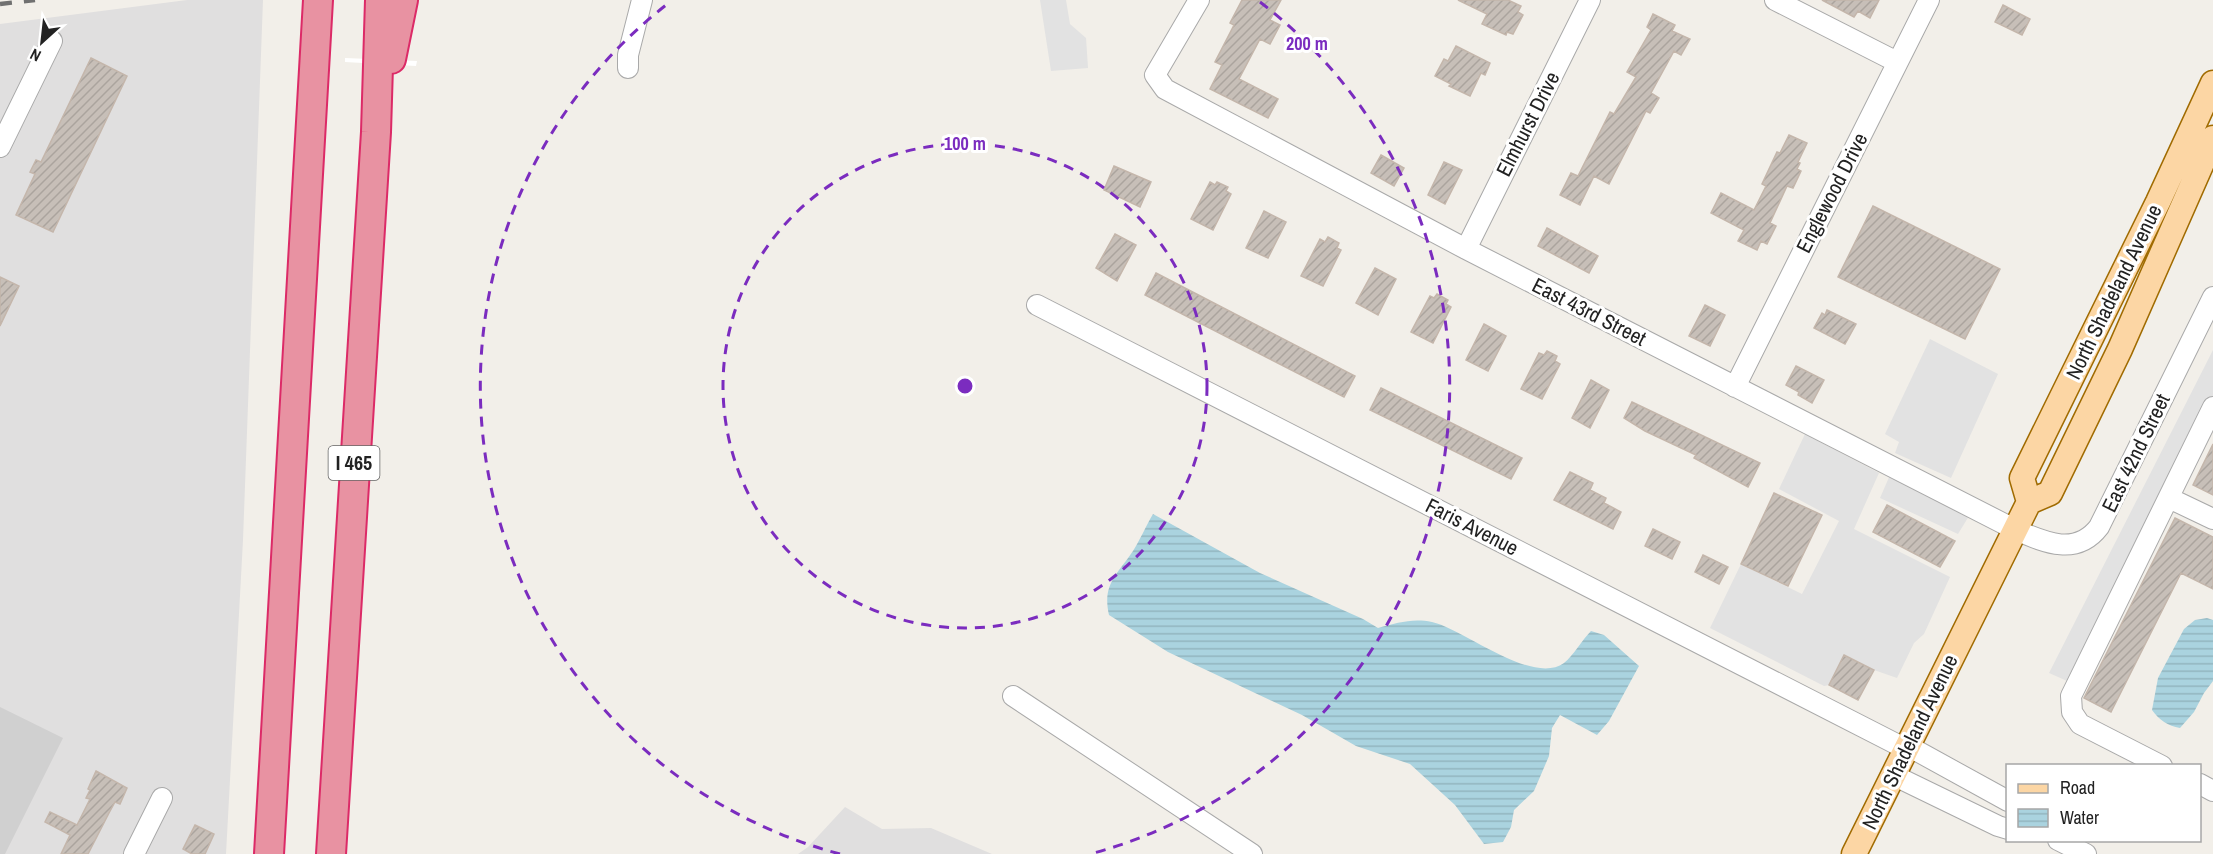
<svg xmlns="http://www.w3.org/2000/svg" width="2213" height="854" viewBox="0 0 2213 854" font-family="'Archivo Narrow',sans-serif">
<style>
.residential{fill:#e0dfdf}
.religious{fill:#d0d0d0}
.parking{fill:#e2e2e2}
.water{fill:url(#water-rules)}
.pier{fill:#fff}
.building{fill:url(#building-hatch);stroke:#c4b6ab;stroke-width:1.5}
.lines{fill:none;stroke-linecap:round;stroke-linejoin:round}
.minor-casing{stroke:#a9a9a9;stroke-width:22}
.major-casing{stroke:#a06b00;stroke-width:27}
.highway-casing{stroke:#dc2a67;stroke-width:32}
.minor{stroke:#fff;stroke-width:20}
.major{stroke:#fcd6a4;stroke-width:24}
.highway{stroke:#e892a2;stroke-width:28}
.rail{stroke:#707070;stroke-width:4.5;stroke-dasharray:12 12;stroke-linecap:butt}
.ring{fill:none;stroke:#7b2cbf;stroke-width:3;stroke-dasharray:10 8}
.labels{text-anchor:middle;stroke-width:6;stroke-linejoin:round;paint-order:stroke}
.shield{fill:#fff;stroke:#646464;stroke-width:1.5}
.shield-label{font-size:20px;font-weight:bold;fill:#222}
.street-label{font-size:21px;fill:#222;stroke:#fff}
.centre{fill:#7b2cbf;stroke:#fff;stroke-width:3}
.ring-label{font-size:18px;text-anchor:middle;font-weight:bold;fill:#7b2cbf;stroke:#fff;stroke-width:6;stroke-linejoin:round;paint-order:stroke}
</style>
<defs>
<pattern id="water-rules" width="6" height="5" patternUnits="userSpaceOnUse" patternTransform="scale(1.5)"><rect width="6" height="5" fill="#aad3df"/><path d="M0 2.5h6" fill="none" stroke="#92b5bf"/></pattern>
<pattern id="building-hatch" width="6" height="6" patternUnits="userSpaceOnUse" patternTransform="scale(1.5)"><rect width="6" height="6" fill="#c7bfb8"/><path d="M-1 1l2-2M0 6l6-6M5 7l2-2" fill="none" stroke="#aba49e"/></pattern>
</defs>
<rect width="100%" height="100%" fill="#f2efe9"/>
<path class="residential" d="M 187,0 L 263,0 L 243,540 L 226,854 L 0,854 L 0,24 Z
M 845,807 L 882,829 L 931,828 L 992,854 L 798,854 L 808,847 Z"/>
<path class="religious" d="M 0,707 L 63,738 L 5,854 L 0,854 Z"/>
<path class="parking" d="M 1040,0 L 1066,0 L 1070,24 L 1086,38 L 1088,68 L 1051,71 Z
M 1930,339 L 1998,374 L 1951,478 L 1895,453 L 1899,442 L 1885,434 Z
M 2213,350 L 2213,426 L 2083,688 L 2049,673 Z
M 1805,434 L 1879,473 L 1854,529 L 1950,577 L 1924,634 L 1914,643 L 1897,678 L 1874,670 L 1845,655 L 1829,685 L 1824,686 L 1710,628 L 1741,564 L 1802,594 L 1839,521 L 1779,489 Z
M 1890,475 L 1969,516 L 1958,534 L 1880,498 Z"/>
<path class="water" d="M 1153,514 L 1260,573 L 1363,619 L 1378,628 C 1397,623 1412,618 1432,622 C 1464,629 1532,686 1564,663 C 1573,656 1582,640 1591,631 L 1604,635 L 1639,666 L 1609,721 L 1597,735 L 1560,715 L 1552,728 L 1549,756 L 1534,791 L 1514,810 L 1511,827 L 1503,842 L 1484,844 L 1455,805 L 1410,764 L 1356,746 L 1302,715 L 1168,652 L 1109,615 C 1102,584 1117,575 1133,551 C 1140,540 1146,526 1153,514 Z
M 2207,618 L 2213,620 L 2213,681 L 2204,693 L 2194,712 L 2180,728 C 2168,726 2159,720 2152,710 L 2158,678 L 2184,629 L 2195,620 Z"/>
<path class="pier" d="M 345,58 L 417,61 L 416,66 L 345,62 Z"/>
<path class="building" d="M 1242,0 L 1281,0 L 1270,20 L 1280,25 L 1270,44 L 1260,39 L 1239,79 L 1278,99 L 1268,118 L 1210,89 L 1222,65 L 1215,62 L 1234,25 L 1230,23 Z
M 1458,0 L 1508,0 L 1521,6 L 1518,12 L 1523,15 L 1513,34 L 1507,32 L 1506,35 L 1482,24 L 1487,14 Z
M 1822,0 L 1879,0 L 1870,18 L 1858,11 L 1854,17 Z
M 2003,5 L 2030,19 L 2022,35 L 1995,22 Z
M 1653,14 L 1675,25 L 1672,31 L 1690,39 L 1681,55 L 1674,51 L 1651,93 L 1659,98 L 1650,113 L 1646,111 L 1609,184 L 1594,176 L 1580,205 L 1560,195 L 1571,173 L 1578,176 L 1610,112 L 1614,114 L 1636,77 L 1627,72 L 1651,30 L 1647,27 Z
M 1456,46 L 1490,63 L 1485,75 L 1481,73 L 1470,96 L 1449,86 L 1451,84 L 1435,76 L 1444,59 L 1448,61 Z
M 91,58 L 127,76 L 53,232 L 16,215 L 35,174 L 30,172 L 36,160 L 41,162 Z
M 1789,135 L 1807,143 L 1798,162 L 1800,163 L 1797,169 L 1801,171 L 1793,188 L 1787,186 L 1770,223 L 1776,226 L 1767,244 L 1761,241 L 1757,250 L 1738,241 L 1744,230 L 1711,213 L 1721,193 L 1754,210 L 1766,186 L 1762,184 L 1777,152 L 1780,153 Z
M 1381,155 L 1404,168 L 1394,186 L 1371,173 Z
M 1444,162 L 1462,170 L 1445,204 L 1428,195 Z
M 1114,166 L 1151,182 L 1140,207 L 1104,190 Z
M 1210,182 L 1215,185 L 1217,182 L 1228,187 L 1226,191 L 1231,194 L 1213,230 L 1191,219 Z
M 1873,206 L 2000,269 L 1965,339 L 1838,277 Z
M 1264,211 L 1286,222 L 1268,258 L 1246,248 Z
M 1547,228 L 1598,256 L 1589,273 L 1538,246 Z
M 1115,234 L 1136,245 L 1117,281 L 1096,268 Z
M 1328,237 L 1339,243 L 1337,248 L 1341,250 L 1323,286 L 1301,276 L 1320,239 L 1325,242 Z
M 1375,268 L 1396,279 L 1378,315 L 1356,303 Z
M 1156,273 L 1355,376 L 1344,397 L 1145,295 Z
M 0,277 L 19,286 L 0,326 Z
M 1437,294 L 1448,300 L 1446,304 L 1451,307 L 1433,343 L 1411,332 L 1430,296 L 1434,298 Z
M 1705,305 L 1725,315 L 1710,346 L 1689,336 Z
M 1827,310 L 1856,324 L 1845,344 L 1814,328 L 1822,313 L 1825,315 Z
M 1484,324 L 1506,336 L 1488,371 L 1466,360 Z
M 1547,351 L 1557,356 L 1555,361 L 1560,364 L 1542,399 L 1521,389 L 1539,353 L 1544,355 Z
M 1796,366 L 1824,380 L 1812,403 L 1798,395 L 1799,392 L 1786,385 Z
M 1591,380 L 1609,390 L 1590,428 L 1572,418 Z
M 1381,388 L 1522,458 L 1511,479 L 1370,410 Z
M 1632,402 L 1760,463 L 1748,487 L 1694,458 L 1696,455 L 1645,431 L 1624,418 Z
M 2213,444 L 2213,495 L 2193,485 Z
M 1570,472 L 1593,483 L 1590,490 L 1606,498 L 1604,503 L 1621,512 L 1613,529 L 1554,500 Z
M 1774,493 L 1822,515 L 1788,586 L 1741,564 Z
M 1887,505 L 1955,541 L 1940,567 L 1873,532 Z
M 2175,518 L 2213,537 L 2213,589 L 2181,573 L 2111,712 L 2084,698 Z
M 1653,529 L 1680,542 L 1672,559 L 1645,546 Z
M 1703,555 L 1728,567 L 1719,584 L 1695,572 Z
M 1844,655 L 1874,670 L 1858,700 L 1829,685 Z
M 96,771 L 127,788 L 120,804 L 115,802 L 109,813 L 88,854 L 61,854 L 70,835 L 45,822 L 50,812 L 77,825 L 90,799 L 86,798 L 90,790 L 88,789 Z
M 195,825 L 214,834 L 205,854 L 192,854 L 183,849 Z"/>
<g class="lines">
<g class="minor-casing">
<path id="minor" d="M 1199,0 L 1155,75 L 1165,89 L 1466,249 L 2016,530 C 2044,542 2076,557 2099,527 L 2213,297
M 1775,0 L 1897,62
M 628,68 L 628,55 L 642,0
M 0,147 L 52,41
M 1466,249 L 1590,0
M 1037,305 L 1906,749
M 1735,387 L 1929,0
M 2169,498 L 2213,519
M 1013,696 L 1252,854
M 1908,746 L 2008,801
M 2162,766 L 2080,724 L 2072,712 L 2071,696 L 2213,407
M 1893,775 L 1998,826 L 2008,829
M 2200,784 L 2213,791
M 2058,840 L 2086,854
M 134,854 L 162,798"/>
</g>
<g class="major-casing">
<path id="major" d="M 2029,502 L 2050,493 L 2120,349 L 2213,138
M 1854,854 L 2029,502 L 2022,478 L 2158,202 L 2213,83"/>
</g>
<g class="highway-casing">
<path id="highway" d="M 391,59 L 403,0
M 269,854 L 318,0
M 331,854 L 376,132 L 380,0"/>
</g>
<use href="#minor" class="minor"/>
<use href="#major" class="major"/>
<use href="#highway" class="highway"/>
<path class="rail" d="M 0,4 L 35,0"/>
</g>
<g class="ring">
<circle cx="965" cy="386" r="242"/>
<path d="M840 854A484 484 0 0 1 670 2M1260 2A484 484 0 0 1 1090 854"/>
</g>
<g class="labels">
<rect class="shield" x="328.5" y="446" width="51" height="34" rx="4.5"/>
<g class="shield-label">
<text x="354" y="470">I 465</text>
</g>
<g class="street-label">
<text transform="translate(1528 124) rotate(-63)" y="7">Elmhurst Drive</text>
<text transform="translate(1832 193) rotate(-63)" y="7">Englewood Drive</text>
<text transform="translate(2114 292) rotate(-64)" y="7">North Shadeland Avenue</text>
<text transform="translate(1589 312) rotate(27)" y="7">East 43rd Street</text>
<text transform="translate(2136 453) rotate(-64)" y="7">East 42nd Street</text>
<text transform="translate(1472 527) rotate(27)" y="7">Faris Avenue</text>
<text transform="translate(1910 742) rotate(-64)" y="7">North Shadeland Avenue</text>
</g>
</g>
<circle cx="965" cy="386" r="9" class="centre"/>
<g class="ring-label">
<text x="1307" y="50">200 m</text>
<text x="965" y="150">100 m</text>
</g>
<rect x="2006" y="764" width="195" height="78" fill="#ffffff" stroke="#a7a7a7" stroke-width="1.5"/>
<rect x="2018" y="784" width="30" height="9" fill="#fcd6a4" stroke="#a7a7a7" stroke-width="1.5"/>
<text x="2060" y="794" font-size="18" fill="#222222">Road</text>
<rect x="2018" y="809" width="30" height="18" fill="url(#water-rules)" stroke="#a7a7a7" stroke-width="1.5"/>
<text x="2060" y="824" font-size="18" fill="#222222">Water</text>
<g transform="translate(42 42) rotate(207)" stroke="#ffffff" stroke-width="4.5" paint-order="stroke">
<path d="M0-4.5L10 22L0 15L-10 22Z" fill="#222222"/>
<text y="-9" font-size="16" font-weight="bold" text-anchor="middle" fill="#222222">N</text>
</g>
</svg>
